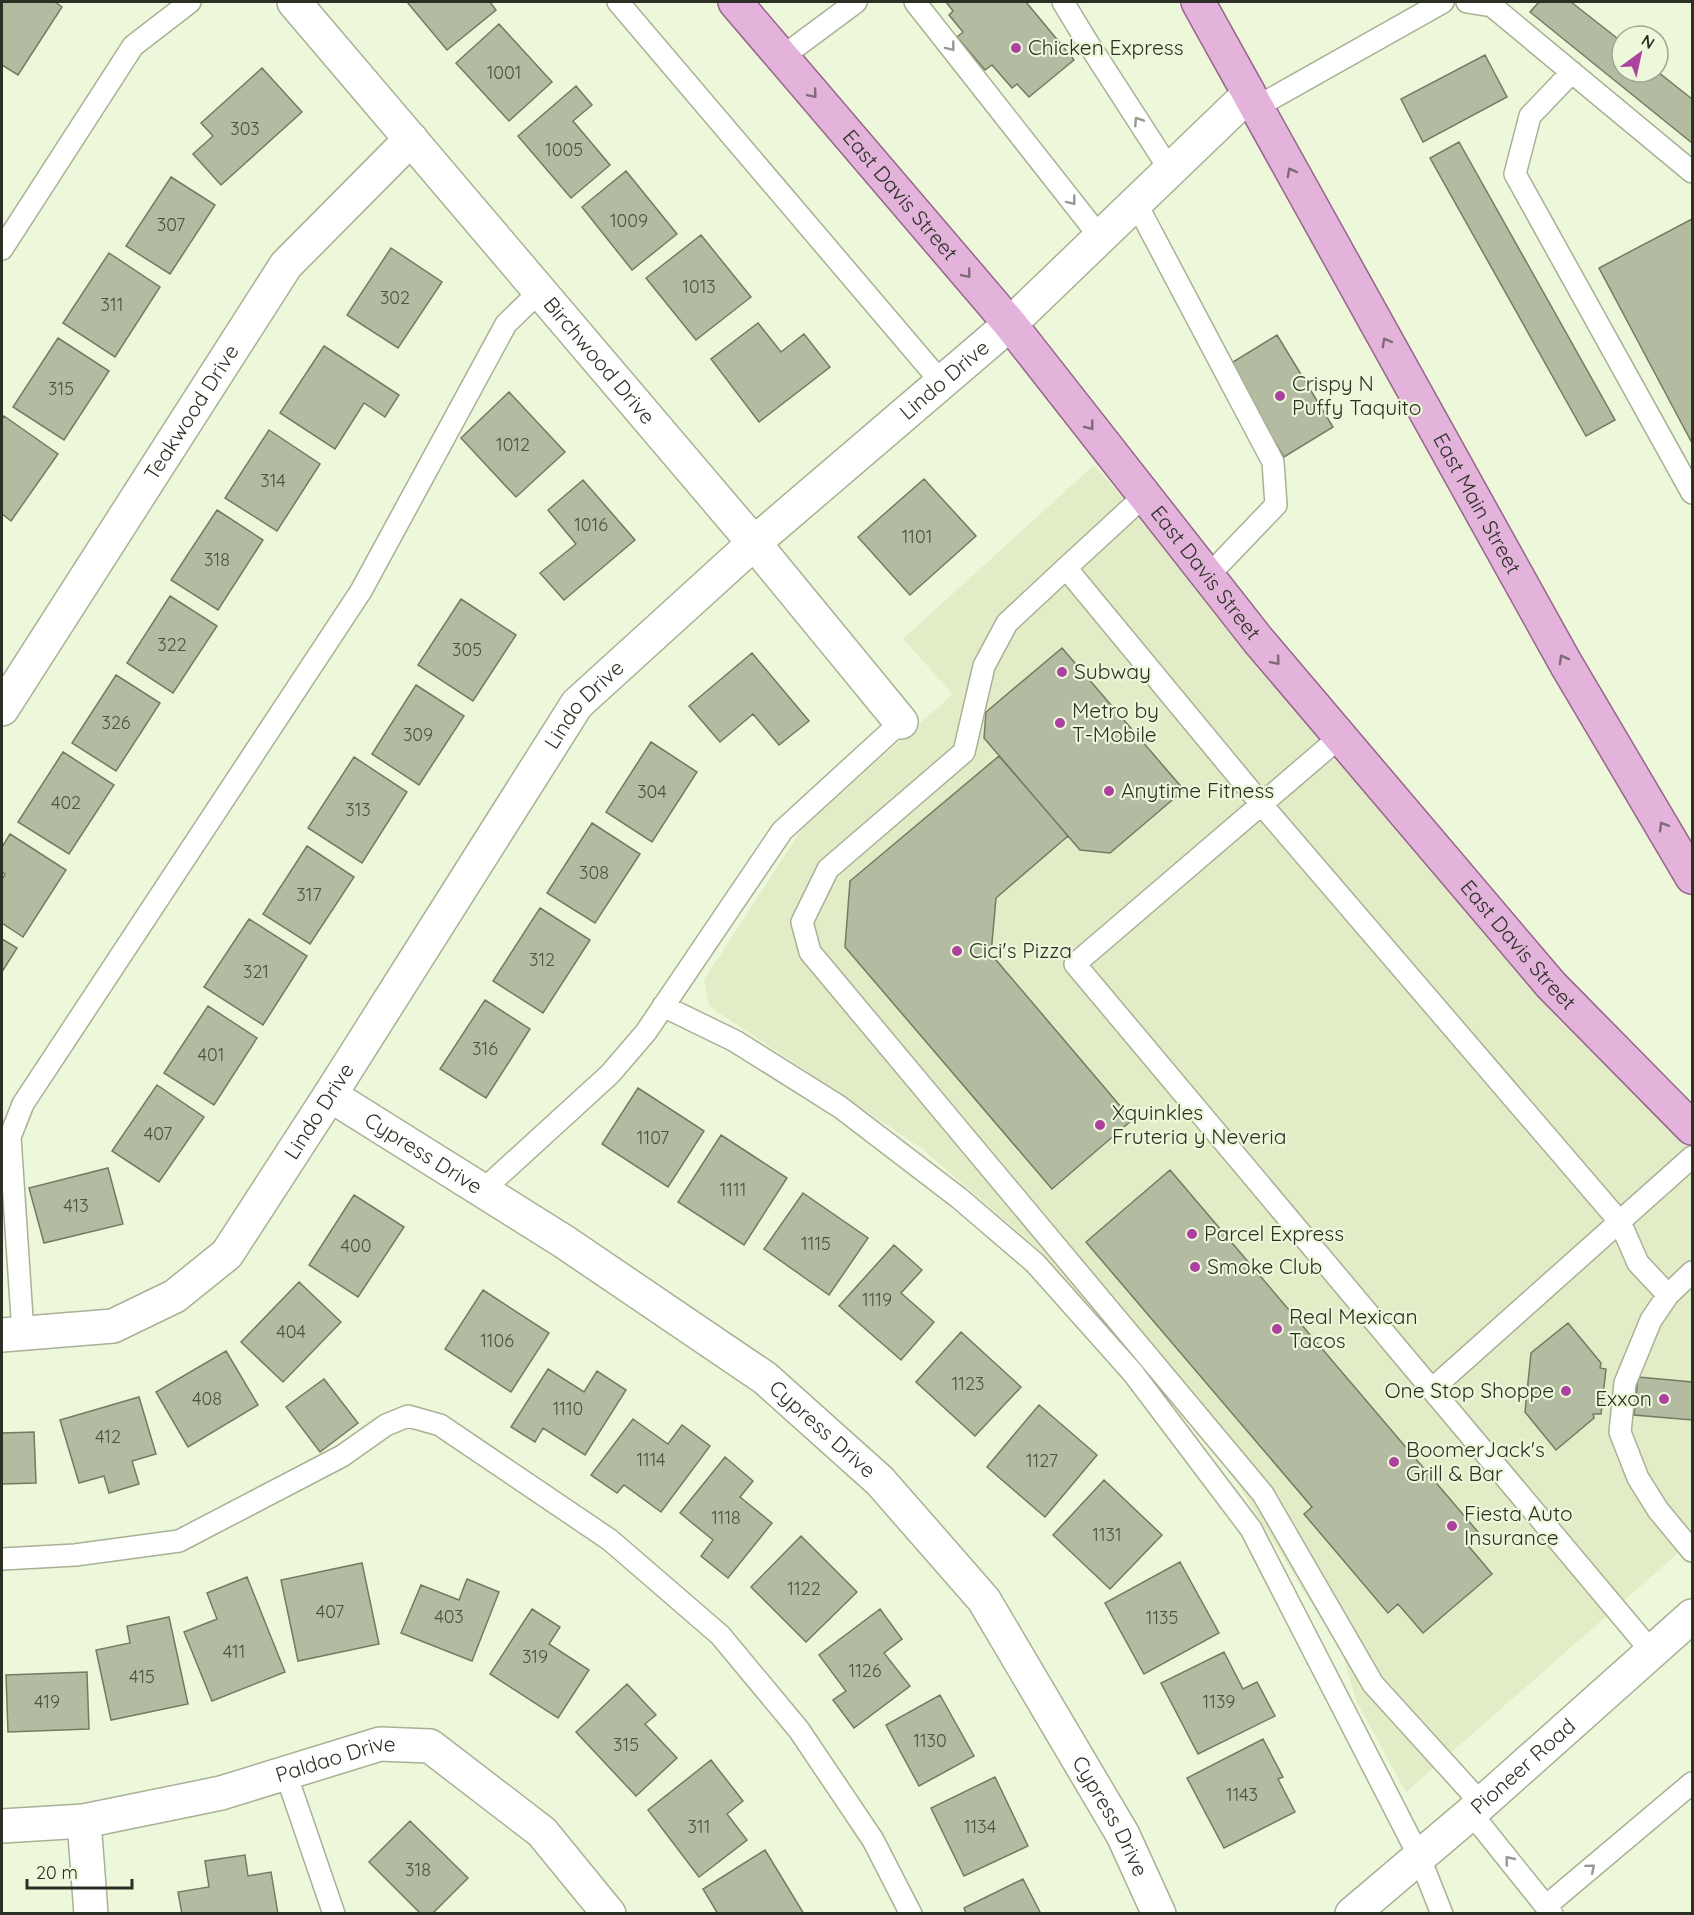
<svg xmlns="http://www.w3.org/2000/svg" width="1694" height="1915" viewBox="0 0 1694 1915" font-family="Quicksand,sans-serif">
<style>
.built{fill:#e2edc8}
.building{fill:#b3bca0;stroke:#737b61;stroke-width:1.5}
.lines{fill:none;stroke-linecap:round;stroke-linejoin:round}
.lane-casing{stroke:#a8b195;stroke-width:24}
.street-casing{stroke:#a8b195;stroke-width:36}
.secondary-casing{stroke:#a8b195;stroke-width:36}
.primary-casing{stroke:#97658b;stroke-width:36}
.lane{stroke:#fff;stroke-width:21}
.street{stroke:#fff;stroke-width:33}
.secondary{stroke:#fff;stroke-width:33}
.primary{stroke:#e3b3db;stroke-width:33}
.oneway{stroke:#969892}
.oneway2{stroke:#7e6b76}
.poi-dot{fill:#ad41a0;stroke:#edf7d9;stroke-width:2}
.labels{text-anchor:middle;stroke-width:4.5;stroke-linejoin:round;paint-order:stroke}
.number-label{font-size:18px;fill:#4e5343}
.poi-label{font-size:21px;fill:#2c3024;stroke:#edf7d9;text-anchor:start}
.street-label{font-size:21px;fill:#2c3024;stroke:#edf7d9}
</style>
<rect width="100%" height="100%" fill="#edf7d9"/>
<path class="built" d="M 1094,465 L 1692,1147 L 1692,1541 L 1406,1792 L 1357,1703 L 1342,1653 L 1226,1465 L 1038,1249 L 921,1148 L 709,1006 L 704,980 L 804,826 L 953,694 L 903,639 Z"/>
<path class="building" d="M 2,2 L 55,2 L 62,7 L 18,75 L 2,65 Z
M 407,2 L 490,2 L 496,10 L 447,50 Z
M 946,2 L 1026,2 L 1074,60 L 1029,97 L 1017,84 L 1012,88 L 992,65 L 985,70 L 957,37 L 963,32 L 949,15 L 953,11 Z
M 1539,2 L 1571,2 L 1622,42 L 1622,72 L 1658,72 L 1692,99 L 1692,143 L 1530,12 Z
M 499,24 L 552,82 L 509,121 L 456,63 Z
M 1485,55 L 1507,97 L 1423,142 L 1401,99 Z
M 262,68 L 302,112 L 221,185 L 193,154 L 213,136 L 201,123 Z
M 576,86 L 592,105 L 573,121 L 610,165 L 571,198 L 518,136 Z
M 1459,142 L 1615,420 L 1586,436 L 1430,158 Z
M 626,171 L 677,234 L 632,270 L 582,207 Z
M 171,177 L 215,205 L 170,274 L 126,246 Z
M 1692,219 L 1692,443 L 1599,268 Z
M 701,235 L 751,297 L 696,340 L 646,278 Z
M 391,248 L 442,282 L 398,348 L 347,315 Z
M 109,253 L 160,287 L 115,357 L 63,323 Z
M 758,323 L 781,352 L 804,334 L 830,367 L 759,422 L 711,359 Z
M 1277,335 L 1333,427 L 1284,457 L 1228,365 Z
M 58,338 L 109,371 L 64,440 L 13,407 Z
M 324,346 L 399,395 L 385,417 L 364,403 L 335,449 L 280,413 Z
M 509,392 L 565,452 L 516,497 L 461,438 Z
M 4,416 L 58,454 L 11,521 L 2,514 L 2,419 Z
M 269,430 L 320,464 L 277,531 L 225,498 Z
M 924,479 L 976,536 L 910,595 L 858,537 Z
M 583,480 L 635,540 L 564,600 L 540,573 L 576,544 L 548,510 Z
M 217,510 L 263,540 L 218,610 L 171,580 Z
M 170,596 L 217,626 L 173,693 L 127,663 Z
M 461,599 L 516,635 L 473,701 L 418,665 Z
M 1062,648 L 1184,790 L 1110,853 L 1080,850 L 984,738 L 986,712 Z
M 752,653 L 809,721 L 779,745 L 753,714 L 720,742 L 689,706 Z
M 116,675 L 160,703 L 116,771 L 72,743 Z
M 416,685 L 464,716 L 419,785 L 372,754 Z
M 651,742 L 697,772 L 652,842 L 606,812 Z
M 63,752 L 114,785 L 69,854 L 18,822 Z
M 999,756 L 1068,836 L 996,898 L 991,954 L 1132,1120 L 1052,1189 L 845,947 L 850,881 Z
M 354,757 L 407,792 L 362,863 L 308,828 Z
M 592,823 L 640,854 L 595,923 L 547,893 Z
M 10,834 L 66,870 L 23,937 L 2,923 L 2,880 L 5,874 L 2,872 L 2,847 Z
M 307,846 L 354,877 L 310,944 L 263,914 Z
M 540,908 L 590,940 L 543,1013 L 493,981 Z
M 249,919 L 307,956 L 263,1025 L 204,987 Z
M 2,939 L 17,948 L 2,972 Z
M 485,1000 L 530,1029 L 486,1098 L 440,1069 Z
M 208,1006 L 257,1038 L 214,1105 L 164,1073 Z
M 157,1085 L 204,1117 L 159,1182 L 112,1151 Z
M 638,1088 L 704,1131 L 668,1187 L 602,1144 Z
M 721,1135 L 787,1178 L 744,1245 L 678,1202 Z
M 108,1168 L 123,1224 L 44,1243 L 29,1188 Z
M 1170,1170 L 1478,1532 L 1466,1543 L 1492,1574 L 1423,1633 L 1398,1604 L 1388,1613 L 1304,1514 L 1312,1507 L 1086,1242 Z
M 803,1193 L 868,1238 L 829,1295 L 764,1249 Z
M 354,1195 L 404,1227 L 358,1297 L 309,1265 Z
M 894,1245 L 922,1270 L 901,1293 L 934,1322 L 901,1360 L 839,1306 Z
M 299,1282 L 341,1322 L 283,1382 L 241,1342 Z
M 483,1290 L 549,1333 L 511,1392 L 445,1349 Z
M 1568,1323 L 1601,1363 L 1600,1368 L 1606,1369 L 1601,1414 L 1593,1414 L 1594,1418 L 1556,1450 L 1525,1412 L 1531,1353 Z
M 961,1332 L 1021,1387 L 975,1436 L 916,1382 Z
M 226,1351 L 258,1405 L 188,1447 L 156,1392 Z
M 548,1369 L 584,1392 L 597,1371 L 626,1390 L 585,1455 L 543,1428 L 535,1442 L 511,1427 Z
M 1638,1377 L 1692,1382 L 1692,1420 L 1634,1415 Z
M 324,1379 L 358,1423 L 320,1452 L 286,1407 Z
M 139,1397 L 156,1454 L 132,1461 L 139,1484 L 109,1493 L 104,1476 L 79,1483 L 60,1420 Z
M 1039,1405 L 1097,1455 L 1045,1517 L 987,1467 Z
M 633,1419 L 668,1444 L 682,1425 L 710,1446 L 661,1512 L 624,1485 L 617,1493 L 591,1475 Z
M 34,1432 L 36,1483 L 2,1484 L 2,1433 Z
M 725,1457 L 753,1481 L 740,1497 L 772,1523 L 728,1578 L 701,1556 L 713,1540 L 680,1513 Z
M 1104,1480 L 1162,1535 L 1110,1589 L 1053,1535 Z
M 801,1536 L 857,1592 L 806,1642 L 751,1587 Z
M 1180,1562 L 1219,1633 L 1144,1674 L 1105,1603 Z
M 362,1563 L 379,1644 L 298,1661 L 281,1580 Z
M 247,1577 L 285,1672 L 212,1701 L 184,1632 L 217,1619 L 207,1593 Z
M 467,1579 L 499,1592 L 472,1661 L 401,1633 L 421,1585 L 459,1600 Z
M 532,1609 L 560,1627 L 549,1644 L 589,1670 L 558,1718 L 490,1674 Z
M 880,1609 L 902,1639 L 884,1653 L 910,1686 L 854,1728 L 833,1700 L 846,1691 L 819,1655 Z
M 169,1617 L 188,1704 L 111,1720 L 96,1650 L 130,1643 L 127,1626 Z
M 1224,1652 L 1243,1689 L 1257,1682 L 1275,1716 L 1198,1754 L 1161,1683 Z
M 87,1672 L 89,1729 L 8,1732 L 6,1675 Z
M 627,1684 L 656,1715 L 645,1724 L 677,1758 L 636,1796 L 576,1732 Z
M 940,1695 L 974,1756 L 919,1786 L 886,1725 Z
M 1263,1739 L 1283,1777 L 1278,1779 L 1295,1812 L 1224,1848 L 1187,1778 Z
M 711,1760 L 743,1801 L 727,1814 L 747,1840 L 699,1877 L 648,1810 Z
M 995,1777 L 1028,1846 L 964,1876 L 931,1808 Z
M 410,1821 L 468,1878 L 432,1914 L 421,1914 L 369,1862 Z
M 765,1850 L 804,1914 L 718,1914 L 703,1889 Z
M 245,1855 L 248,1876 L 271,1872 L 278,1914 L 182,1914 L 178,1892 L 209,1887 L 205,1861 Z
M 1023,1879 L 1041,1914 L 966,1914 L 964,1908 Z"/>
<g class="lines">
<g class="lane-casing">
<path id="lane" d="M 618,2 L 942,383
M 915,2 L 1100,237
M 1063,2 L 1086,40 L 1170,170
M 1467,2 L 1492,6 L 1692,172
M 782,57 L 856,2
M 1572,72 L 1530,116 L 1515,174 L 1692,493
M 1255,108 L 1443,2
M 1136,203 L 1273,462 L 1276,505 L 1208,576
M 2,249 L 133,46 L 190,2
M 1066,568 L 1144,496
M 1340,737 L 1075,964 L 1652,1652
M 663,1006 L 735,1041 L 840,1107 L 959,1198 L 1035,1263 L 1133,1373 L 1251,1529 L 1419,1856 L 1442,1914
M 483,1190 L 610,1074 L 646,1032 L 782,831 L 901,722
M 1692,1272 L 1668,1295 L 1651,1320 L 1625,1383 L 1620,1432 L 1638,1478 L 1658,1510 L 1692,1551
M 23,1333 L 10,1137 L 23,1104 L 361,591 L 506,324 L 540,291
M 1432,1389 L 1692,1157
M 2,1559 L 75,1555 L 179,1541 L 342,1456 L 386,1425 L 408,1416 L 440,1425 L 610,1540 L 720,1635 L 799,1730 L 873,1840 L 911,1914
M 286,1774 L 334,1914
M 1481,1803 L 1373,1684 L 1263,1494 L 810,952 L 802,922 L 828,869 L 964,752 L 984,666 L 1007,623 L 1066,568 L 1262,805 L 1620,1222 L 1638,1263 L 1668,1295
M 1471,1813 L 1552,1914
M 1546,1906 L 1692,1783"/>
</g>
<g class="street-casing">
<g id="street">
<path id="s1" d="M 294,2 L 754,543 L 901,722"/>
<path id="s2" d="M 2,709 L 286,265 L 411,139"/>
<path id="s3" d="M 330,1095 L 563,1241 L 765,1378 L 880,1481 L 984,1600 L 1123,1835 L 1159,1914"/>
<path id="s4" d="M 2,1335 L 113,1326 L 175,1296 L 227,1254 L 330,1095 L 577,704 L 754,543 L 1010,324 L 1248,95"/>
<path d="M 84,1821 L 91,1914"/>
<path id="s5" d="M 2,1826 L 84,1821 L 221,1793 L 380,1744 L 430,1746 L 542,1832 L 609,1914"/>
</g>
</g>
<g class="secondary-casing">
<g id="secondary">
<path id="s6" d="M 1352,1914 L 1471,1813 L 1692,1616"/>
</g>
</g>
<g class="primary-casing">
<g id="primary">
<path id="s7" d="M 735,2 L 1010,324 L 1258,640 L 1551,985 L 1692,1128"/>
<path id="s8" d="M 1198,2 L 1566,664 L 1692,877"/>
</g>
</g>
<use href="#lane" class="lane"/>
<use href="#street" class="street"/>
<use href="#secondary" class="secondary"/>
<use href="#primary" class="primary"/>
</g>
<defs><path id="oneway-chevron" d="M-2-3.5L2.5 0L-2 3.5" fill="none" stroke-width="1.6" stroke-linecap="round" stroke-linejoin="round" transform="scale(1.5)"/></defs>
<g class="oneway">
<use href="#oneway-chevron" transform="translate(951 47) rotate(52)"/>
<use href="#oneway-chevron" transform="translate(1138 121) rotate(-123)"/>
<use href="#oneway-chevron" transform="translate(1072 201) rotate(52)"/>
<use href="#oneway-chevron" transform="translate(1509 1860) rotate(-129)"/>
<use href="#oneway-chevron" transform="translate(1591 1868) rotate(-40)"/>
</g>
<g class="oneway2">
<use href="#oneway-chevron" transform="translate(813 94) rotate(50)"/>
<use href="#oneway-chevron" transform="translate(1291 172) rotate(-119)"/>
<use href="#oneway-chevron" transform="translate(967 274) rotate(50)"/>
<use href="#oneway-chevron" transform="translate(1386 342) rotate(-119)"/>
<use href="#oneway-chevron" transform="translate(1090 426) rotate(52)"/>
<use href="#oneway-chevron" transform="translate(1563 659) rotate(-119)"/>
<use href="#oneway-chevron" transform="translate(1276 661) rotate(50)"/>
<use href="#oneway-chevron" transform="translate(1663 826) rotate(-121)"/>
</g>
<g class="poi-dot">
<circle cx="1016" cy="48" r="6"/>
<circle cx="1280" cy="396" r="6"/>
<circle cx="1062" cy="672" r="6"/>
<circle cx="1060" cy="723" r="6"/>
<circle cx="1109" cy="791" r="6"/>
<circle cx="957" cy="951" r="6"/>
<circle cx="1100" cy="1125" r="6"/>
<circle cx="1192" cy="1234" r="6"/>
<circle cx="1195" cy="1267" r="6"/>
<circle cx="1277" cy="1329" r="6"/>
<circle cx="1566" cy="1391" r="6"/>
<circle cx="1664" cy="1399" r="6"/>
<circle cx="1394" cy="1462" r="6"/>
<circle cx="1452" cy="1526" r="6"/>
</g>
<g class="labels">
<g class="number-label">
<text x="504" y="79">1001</text>
<text x="245" y="135">303</text>
<text x="564" y="156">1005</text>
<text x="629" y="227">1009</text>
<text x="171" y="231">307</text>
<text x="699" y="293">1013</text>
<text x="395" y="304">302</text>
<text x="112" y="311">311</text>
<text x="61" y="395">315</text>
<text x="513" y="451">1012</text>
<text x="273" y="487">314</text>
<text x="591" y="531">1016</text>
<text x="917" y="543">1101</text>
<text x="217" y="566">318</text>
<text x="172" y="651">322</text>
<text x="467" y="656">305</text>
<text x="116" y="729">326</text>
<text x="418" y="741">309</text>
<text x="652" y="798">304</text>
<text x="66" y="809">402</text>
<text x="358" y="816">313</text>
<text x="594" y="879">308</text>
<text x="309" y="901">317</text>
<text x="542" y="966">312</text>
<text x="256" y="978">321</text>
<text x="485" y="1055">316</text>
<text x="211" y="1061">401</text>
<text x="158" y="1140">407</text>
<text x="653" y="1144">1107</text>
<text x="733" y="1196">1111</text>
<text x="76" y="1212">413</text>
<text x="816" y="1250">1115</text>
<text x="356" y="1252">400</text>
<text x="877" y="1306">1119</text>
<text x="291" y="1338">404</text>
<text x="497" y="1347">1106</text>
<text x="968" y="1390">1123</text>
<text x="207" y="1405">408</text>
<text x="568" y="1415">1110</text>
<text x="108" y="1443">412</text>
<text x="651" y="1466">1114</text>
<text x="1042" y="1467">1127</text>
<text x="726" y="1524">1118</text>
<text x="1107" y="1541">1131</text>
<text x="804" y="1595">1122</text>
<text x="330" y="1618">407</text>
<text x="449" y="1623">403</text>
<text x="1162" y="1624">1135</text>
<text x="234" y="1658">411</text>
<text x="535" y="1663">319</text>
<text x="865" y="1677">1126</text>
<text x="142" y="1683">415</text>
<text x="47" y="1708">419</text>
<text x="1219" y="1708">1139</text>
<text x="930" y="1747">1130</text>
<text x="626" y="1751">315</text>
<text x="1242" y="1801">1143</text>
<text x="699" y="1833">311</text>
<text x="980" y="1833">1134</text>
<text x="418" y="1876">318</text>
</g>
<g class="poi-label">
<text x="1028" y="55">Chicken Express</text>
<text x="1292" y="391">Crispy N<tspan x="1292" dy="24">Puffy Taquito</tspan></text>
<text x="1074" y="679">Subway</text>
<text x="1072" y="718">Metro by<tspan x="1072" dy="24">T-Mobile</tspan></text>
<text x="1121" y="798">Anytime Fitness</text>
<text x="969" y="958">Cici's Pizza</text>
<text x="1112" y="1120">Xquinkles<tspan x="1112" dy="24">Fruteria y Neveria</tspan></text>
<text x="1204" y="1241">Parcel Express</text>
<text x="1207" y="1274">Smoke Club</text>
<text x="1289" y="1324">Real Mexican<tspan x="1289" dy="24">Tacos</tspan></text>
<text x="1554" y="1398" text-anchor="end">One Stop Shoppe</text>
<text x="1652" y="1406" text-anchor="end">Exxon</text>
<text x="1406" y="1457">BoomerJack's<tspan x="1406" dy="24">Grill &amp; Bar</tspan></text>
<text x="1464" y="1521">Fiesta Auto<tspan x="1464" dy="24">Insurance</tspan></text>
</g>
<g class="street-label">
<text dy="7" stroke="none"><textPath href="#s7" startOffset="254">East Davis Street</textPath></text>
<text dy="7" stroke="none"><textPath href="#s1" startOffset="471">Birchwood Drive</textPath></text>
<text dy="7" stroke="none"><textPath href="#s4" startOffset="1389">Lindo Drive</textPath></text>
<text dy="7" stroke="none"><textPath href="#s2" startOffset="352">Teakwood Drive</textPath></text>
<text dy="7" stroke="none"><textPath href="#s8" startOffset="574">East Main Street</textPath></text>
<text dy="7" stroke="none"><textPath href="#s7" startOffset="740">East Davis Street</textPath></text>
<text dy="7" stroke="none"><textPath href="#s4" startOffset="903">Lindo Drive</textPath></text>
<text dy="7" stroke="none"><textPath href="#s7" startOffset="1226">East Davis Street</textPath></text>
<text dy="7" stroke="none"><textPath href="#s4" startOffset="417">Lindo Drive</textPath></text>
<text dy="7" stroke="none"><textPath href="#s3" startOffset="110">Cypress Drive</textPath></text>
<text dy="7" stroke="none"><textPath href="#s3" startOffset="596">Cypress Drive</textPath></text>
<text dy="7" stroke="none"><textPath href="#s5" startOffset="342">Paldao Drive</textPath></text>
<text dy="7" stroke="none"><textPath href="#s6" startOffset="226">Pioneer Road</textPath></text>
<text dy="7" stroke="none"><textPath href="#s3" startOffset="1082">Cypress Drive</textPath></text>
</g>
</g>
<rect width="1694" height="1915" fill="none" stroke="#2c3024" stroke-width="6"/>
<g transform="translate(1640 54) rotate(33)"><circle r="28" fill="#edf7d9" stroke="#a0a791" stroke-width="1.5"/>
<path d="M0-4.5L10 22L0 15L-10 22Z" fill="#ad41a0"/>
<text y="-9" font-size="16" font-weight="bold" text-anchor="middle" fill="#2c3024">N</text>
</g>
<path d="M27 1879v9h105v-9" fill="none" stroke="#2c3024" stroke-width="3"/>
<text x="36" y="1879" font-size="18" fill="#2c3024" stroke="#edf7d9" stroke-width="4.5" paint-order="stroke">20 m</text>
</svg>
